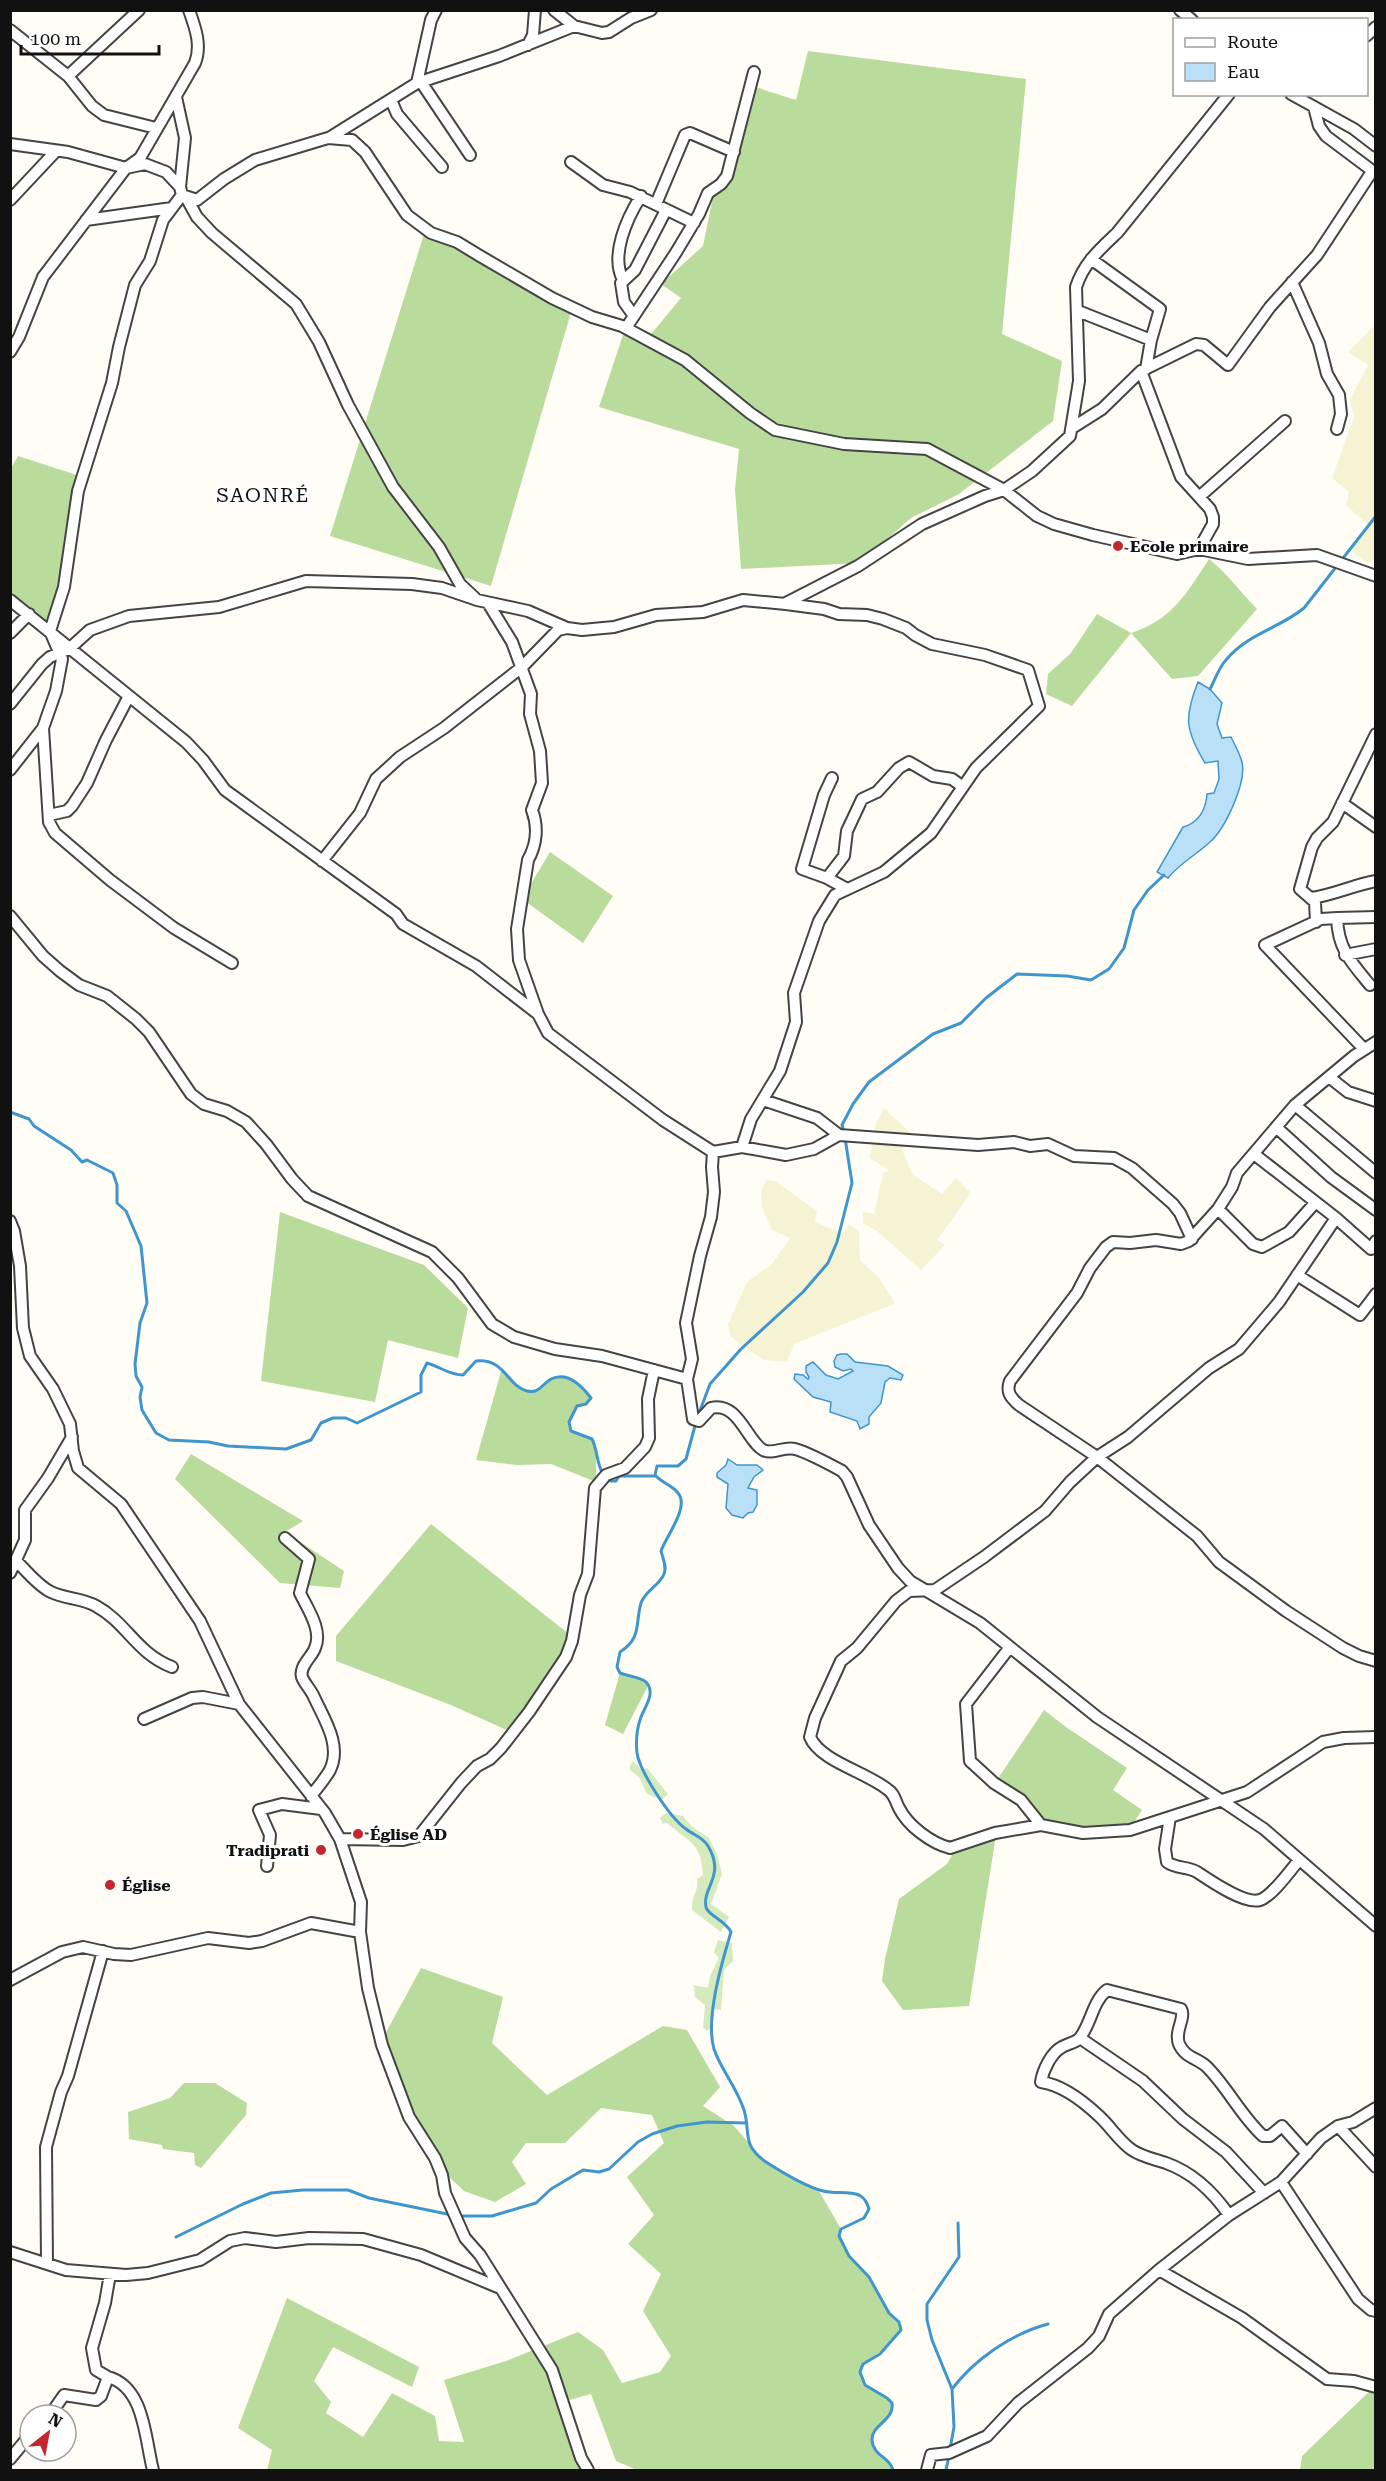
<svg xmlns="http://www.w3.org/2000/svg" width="1386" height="2481" viewBox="0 0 1386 2481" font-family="'Roboto Serif',serif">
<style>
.farmland{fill:#f6f3d4}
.green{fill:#d5ebbd}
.forest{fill:#b9dc9c}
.water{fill:#b9e0f7;stroke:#3f96cf;stroke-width:1.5}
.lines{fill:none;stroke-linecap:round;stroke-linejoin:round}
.stream{stroke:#3f96cf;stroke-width:3}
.minor-casing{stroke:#444;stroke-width:14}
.minor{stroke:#fff;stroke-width:10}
.poi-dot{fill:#c4262e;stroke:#fff;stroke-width:2}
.labels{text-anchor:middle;stroke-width:6;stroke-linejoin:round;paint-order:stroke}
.poi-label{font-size:16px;font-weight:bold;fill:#111;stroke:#fff;text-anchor:start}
.quarter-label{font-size:20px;letter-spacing:1.5px;fill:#111;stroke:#fff}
</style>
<rect width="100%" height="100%" fill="#fffdf5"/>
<path class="farmland" d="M 1375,325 L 1376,560 L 1368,563 L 1349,549 L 1368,525 L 1346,505 L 1349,492 L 1332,478 L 1354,417 L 1350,400 L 1368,365 L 1348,352 Z
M 884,1108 L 910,1133 L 902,1150 L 913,1175 L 942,1194 L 956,1178 L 971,1193 L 937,1240 L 945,1245 L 921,1270 L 877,1231 L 863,1223 L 863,1212 L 874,1214 L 883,1173 L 889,1170 L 870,1158 L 875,1126 Z
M 766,1180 L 775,1181 L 817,1211 L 815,1222 L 843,1234 L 849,1224 L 859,1232 L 860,1260 L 880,1279 L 894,1302 L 894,1304 L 794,1344 L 787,1362 L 764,1360 L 749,1351 L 730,1336 L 728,1324 L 747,1282 L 772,1264 L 790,1238 L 772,1230 L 762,1208 L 761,1191 Z"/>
<path class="green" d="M 633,1761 L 642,1770 L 647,1768 L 668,1794 L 662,1800 L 647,1794 L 639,1777 L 630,1770 L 630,1766 Z
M 666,1813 L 683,1816 L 691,1826 L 709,1838 L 717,1854 L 722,1874 L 711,1904 L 729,1917 L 721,1932 L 692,1910 C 690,1897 699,1893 697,1879 L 703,1875 C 701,1842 690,1843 667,1823 L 663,1824 L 660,1818 Z
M 718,1940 L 732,1943 L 733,1961 L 724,1970 L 721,2010 L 714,2009 L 713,2024 L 708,2031 L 703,2028 L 705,2005 L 695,1997 L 694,1985 L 708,1988 L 710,1976 L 719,1958 L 714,1952 Z"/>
<path class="forest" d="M 808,51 L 1026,79 L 1002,334 L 1062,361 L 1053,421 L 959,494 L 911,518 L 860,563 L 741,569 L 735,489 L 739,449 L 599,407 L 625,329 L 647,339 L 681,298 L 661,284 L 703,246 L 714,192 L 726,173 L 755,87 L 796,100 Z
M 424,234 L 456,242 L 572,309 L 491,586 L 330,536 Z
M 18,456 L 83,477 L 50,631 L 11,600 L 10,470 Z
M 1209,559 C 1229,575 1239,591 1257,609 L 1198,676 L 1172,679 L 1131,633 L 1072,706 L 1046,694 L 1048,674 L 1071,653 L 1097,614 L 1131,633 C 1172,620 1187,593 1209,559 Z
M 550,852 L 613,896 L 583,943 L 522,899 Z
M 280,1212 L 424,1265 L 468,1308 L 458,1358 L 388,1340 L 375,1402 L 261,1381 Z
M 502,1368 C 509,1376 516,1388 526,1391 C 538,1394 542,1384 551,1380 C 567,1372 582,1386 591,1398 L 586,1404 L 577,1406 L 569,1422 L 571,1431 L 592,1439 L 596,1448 L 596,1482 L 551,1464 L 517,1465 L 476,1460 Z
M 191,1454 L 303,1521 L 285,1532 L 344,1571 L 340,1588 L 280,1583 L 175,1479 Z
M 431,1524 L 570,1635 L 569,1650 L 511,1732 L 451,1705 L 336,1661 L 336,1636 Z
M 620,1673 L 644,1680 L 648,1686 L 623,1734 L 605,1725 Z
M 1044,1710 L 1066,1727 L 1127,1768 L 1113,1790 L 1142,1810 L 1129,1830 L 1046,1827 L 995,1783 Z
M 996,1835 L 969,2006 L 903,2010 L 882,1981 L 885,1959 L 899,1899 L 947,1864 L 955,1850 Z
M 421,1968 L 503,1997 L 492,2043 L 547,2095 L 663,2026 L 687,2030 L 720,2087 L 703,2106 L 734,2126 L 765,2161 L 819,2191 L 841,2229 L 839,2236 L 849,2256 L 869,2277 L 889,2313 L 899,2322 L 901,2330 C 889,2349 879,2351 863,2364 L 860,2372 L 865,2385 L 887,2398 L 892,2403 C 895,2420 871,2425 872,2440 C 873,2456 890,2457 893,2470 L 637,2470 L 616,2461 L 591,2394 L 562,2402 L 585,2459 L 595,2470 L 267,2470 L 272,2450 L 238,2428 L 287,2298 L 419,2367 L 412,2387 L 333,2347 L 314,2381 L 331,2402 L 326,2413 L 363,2437 L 392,2393 L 435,2416 L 439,2441 L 464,2442 L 444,2380 L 506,2361 L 578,2332 L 603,2350 L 622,2383 L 660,2372 L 671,2356 L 643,2311 L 661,2274 L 628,2244 L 654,2215 L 627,2177 L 664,2143 L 652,2115 L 601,2108 L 565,2143 L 526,2143 L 512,2162 L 526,2184 L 495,2202 L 464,2191 L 432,2161 L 395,2095 L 378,2047 Z
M 184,2083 L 215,2083 L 247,2103 L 246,2115 L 201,2168 L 195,2165 L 194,2153 L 163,2149 L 162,2145 L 129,2139 L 128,2112 L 170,2098 Z
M 1375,2386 L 1375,2470 L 1300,2470 L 1302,2456 Z"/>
<path class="water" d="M 1198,682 L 1210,689 L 1222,703 L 1217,724 L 1222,738 L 1231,737 C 1235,745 1240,754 1242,762 C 1247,782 1225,829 1210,842 C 1196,855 1180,863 1168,878 L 1157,872 L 1183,827 C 1199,823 1206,809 1207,794 L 1214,793 L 1219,779 L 1218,761 L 1205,763 C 1185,730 1184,717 1198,682 Z
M 841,1354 L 847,1354 L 855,1362 L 888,1366 L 903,1375 L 901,1380 L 890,1378 L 885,1382 L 881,1403 L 869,1417 L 869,1424 L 860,1429 L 857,1421 L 830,1412 L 831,1402 L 813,1397 L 794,1379 L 795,1374 L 803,1375 L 808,1379 L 809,1377 L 806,1372 L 806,1366 L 813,1362 L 826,1375 L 838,1379 L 853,1371 L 851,1369 L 843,1371 L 835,1367 L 834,1361 L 837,1355 Z
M 728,1459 L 737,1465 L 757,1465 L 763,1470 L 754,1477 L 748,1488 L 757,1490 L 757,1505 L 753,1512 L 748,1513 L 743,1518 L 732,1515 L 726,1508 L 728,1484 L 717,1477 L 717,1473 L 726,1465 Z"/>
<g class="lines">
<path class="stream" d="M 1210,689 C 1215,680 1219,667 1226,660 C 1247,634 1280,628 1304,608 L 1376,516
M 10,1112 L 29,1119 L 34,1126 L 71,1150 L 82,1162 L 87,1160 L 113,1173 L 117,1185 L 117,1203 L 126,1211 L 141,1246 L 147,1303 L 140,1323 L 135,1364 L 136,1376 L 142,1387 L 140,1397 L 142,1410 L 156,1433 L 169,1440 L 209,1442 L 228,1446 L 286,1449 L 311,1440 L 321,1423 L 333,1418 L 346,1418 L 357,1423 L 421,1392 L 421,1375 L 427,1363 C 441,1367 449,1375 463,1375 L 476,1361 C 505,1358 507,1386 527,1391 C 539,1394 542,1384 551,1379 C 567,1371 582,1386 591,1398 L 586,1404 L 577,1406 L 569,1422 L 571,1431 L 592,1439 C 598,1451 596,1462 603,1474
M 844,1132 L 842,1125 L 853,1104 L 869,1082 L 933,1034 L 961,1023 L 986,998 L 1017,974 L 1067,976 L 1091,980 L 1109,969 L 1124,948 L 1134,910 L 1148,890 L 1164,875
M 698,1416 L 710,1384 L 741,1349 L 803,1292 L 828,1263 L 837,1242 L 852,1183 L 845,1138
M 696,1422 L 686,1459 L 678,1466 L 657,1466 L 655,1475 C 662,1483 672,1485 678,1493 C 690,1507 666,1536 661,1551 C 663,1559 667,1566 664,1574 C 660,1585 645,1591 641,1603 C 635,1624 642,1638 620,1652 L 617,1667 L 620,1673 C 627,1676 641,1677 646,1682 C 657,1693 643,1709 640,1720 C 637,1729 636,1743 637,1753 C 640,1772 670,1818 686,1829 C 693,1835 703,1837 708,1846 C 726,1876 702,1887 706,1907 C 707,1915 725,1920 731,1932 C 722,1962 705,2019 714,2049 C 720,2068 737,2088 744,2110 C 751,2133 741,2145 766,2162 C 780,2171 807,2187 823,2191 C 834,2194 849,2191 859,2195 C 865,2198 867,2203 869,2209 L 864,2218 L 841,2229 L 839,2236 L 849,2256 L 869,2277 L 889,2313 L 899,2322 L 901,2330 L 880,2354 L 863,2364 L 860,2372 L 865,2385 L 887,2398 L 892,2403 C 895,2420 871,2425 872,2440 C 873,2456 890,2457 893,2470
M 608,1477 L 611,1481 L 616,1481 L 619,1476 L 655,1476
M 459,2216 L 492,2216 L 536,2203 L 551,2189 L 583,2170 L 599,2172 L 609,2169 L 638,2142 L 652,2134 L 677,2126 L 707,2122 L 745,2123
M 176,2237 L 243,2204 L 271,2193 L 303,2190 L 348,2190 L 369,2198 L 452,2215
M 952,2389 L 932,2340 L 927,2320 L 927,2304 L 959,2257 L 958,2223
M 950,2449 L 954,2427 L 952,2389 C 975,2359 1011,2334 1048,2324
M 946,2470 L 949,2456"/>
<g class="minor-casing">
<path id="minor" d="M 554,10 L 574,26
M 1180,10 L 1192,20
M 10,30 L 68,76 L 92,106 L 104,115 L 156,128
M 1366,36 L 1376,27
M 528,45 L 533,35 L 535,10
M 68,76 L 139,10
M 421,82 L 470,155
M 417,83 L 431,20 L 436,10
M 1291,94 L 1354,129 L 1376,146
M 176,97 L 185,138 L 180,187 L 182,195 L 163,220 L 150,261 L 135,285 L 119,347 L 112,383 L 78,491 L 64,587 L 50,631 L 62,659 L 56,691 L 43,728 L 49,822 L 55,833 L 110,880 L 174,928 L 232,963
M 391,100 L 397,114 L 442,167
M 329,138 L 417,83 L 499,56 L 574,26 L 602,33 L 609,32 L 631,18 L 651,10
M 10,144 L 68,152 L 126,168 L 145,164 L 166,172 L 180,187
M 571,162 L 603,185 L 630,192 L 694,223
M 182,195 L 197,200 L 224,179 L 255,160 L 328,138 L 352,140 L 365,152 L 407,215 L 431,233 L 457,242 L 480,256 L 552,298 L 592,317 L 622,326 L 685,360 L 750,413 L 775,430 L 844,444 L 927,449 L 1004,490 L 1037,516 L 1054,524 L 1093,535 L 1177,554 L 1199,549 L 1248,559 L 1317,555 L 1376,576
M 187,199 L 197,217 L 212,233 L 296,304 L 319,342 L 348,405 L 393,487 L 439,547 L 460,584 L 475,598
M 10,200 L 56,151
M 656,204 L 685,135 L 690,133 L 734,152
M 86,220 L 172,208
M 1091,259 L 1160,309 L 1151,340
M 623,280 C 610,255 627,218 641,196
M 1292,282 L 1319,343 L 1327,374 L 1339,395 L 1341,414 L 1337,429
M 1078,311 L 1151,340 L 1146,369
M 634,316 L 624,302 L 621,283 L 635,270 L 666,210
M 626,328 L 675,254 L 699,214 L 708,193 L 721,184 L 727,176 L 754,72
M 10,352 L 19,337 L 43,277 L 126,168 L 140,158 L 195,63 C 202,45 195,27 189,10
M 1141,371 L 1181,477 L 1210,509 L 1213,517 L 1213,524 L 1199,549
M 1072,428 L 1102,409 L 1141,371 L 1196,344 L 1204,345 L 1228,365 L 1270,307 L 1317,255 L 1371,173 L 1370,169 L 1326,136 L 1319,126 L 1314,107
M 1199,497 L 1285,421
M 10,600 L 186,742 L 203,760 L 225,790 L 396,914 L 403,924 L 476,966 L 538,1014 L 548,1033 L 663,1120 L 713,1152 L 742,1147 L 786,1155 L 814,1149 L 839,1135 L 978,1145 L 1014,1142 L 1030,1146 L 1048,1144 L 1074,1156 L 1114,1158 L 1132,1168 L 1173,1204 L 1180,1213 L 1192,1239
M 488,603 L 512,642 L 531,694 L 530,714 L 540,751 L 542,783 L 532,810 C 538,826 537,844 528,860 L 517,929 L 519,960 L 538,1014
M 786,603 L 858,566 L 922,524 L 985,496 L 1004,490 L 1032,471 L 1070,436 L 1079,381 L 1076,287 C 1084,263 1099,250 1117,233 L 1229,94
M 10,633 L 29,614
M 10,704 L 42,664 L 50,657 L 69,649 L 90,630 L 129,616 L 219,607 L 306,581 L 412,584 L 442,588 L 477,600 L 528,611 L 567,628 L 582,630 L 614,627 L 656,615 L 703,612 L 743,600 L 786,604 L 824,609 L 839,614 L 867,615 L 883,619 L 906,628 L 915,635 L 932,644 L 985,655 L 1028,670 L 1039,706 L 976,768 L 931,833 L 884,872 L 835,895 L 819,921 L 794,993 L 796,1022 L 780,1071 L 751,1119 L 742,1147
M 10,770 L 43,728
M 832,778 L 824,795 L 802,869 L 827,878 L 847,889
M 1342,803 L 1376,827
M 49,815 L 67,811 L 72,806 L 87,783 L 106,740 L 129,696
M 322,861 L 360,813 L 376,779 L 400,757 L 444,728 L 522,667 L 558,630 L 567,628
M 827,878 L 844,856 L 847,831 L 862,799 L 877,792 L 899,768 L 909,762 L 933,776 L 952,779 L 963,787
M 1311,898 C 1334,895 1353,885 1376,881
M 10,916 L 43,956 L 60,971 L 79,985 L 107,996 L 136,1019 L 149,1032 L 191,1094 L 204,1104 L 227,1111 L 246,1122 L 266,1144 L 292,1179 L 308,1196 L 432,1252 L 458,1278 L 492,1324 L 514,1337 L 555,1349 L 602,1356 L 687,1379
M 1337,918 L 1321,919 L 1265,945 L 1364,1049
M 1316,922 L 1315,902 L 1300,889 L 1312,847 L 1317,838 L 1333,822 L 1376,734
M 1345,955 L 1376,949
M 1370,985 C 1351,962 1338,949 1337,918 L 1376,917
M 1376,1042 L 1354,1056 L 1295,1105 L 1237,1173 L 1232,1187 L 1218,1209 L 1189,1241 L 1181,1244 L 1156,1240 L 1130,1243 L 1113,1242 L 1106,1247 L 1090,1268 L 1077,1293 L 1010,1381 C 1006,1392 1010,1397 1019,1405 L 1097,1457 L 1197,1536 L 1219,1562 L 1286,1611 L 1343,1648 L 1359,1656 L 1376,1661
M 1329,1077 L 1348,1092 L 1376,1101
M 763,1100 L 817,1118 L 839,1135
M 1295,1105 L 1376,1173
M 1276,1127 L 1331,1177 L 1376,1210
M 713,1152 L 712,1167 L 714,1192 L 711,1217 L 700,1256 L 686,1323 L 692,1359 L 687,1379 L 693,1419 L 699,1421 L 711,1408 C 738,1401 747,1441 763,1450 C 773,1455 784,1446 795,1449 C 806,1452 831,1465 842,1471 L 847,1477 L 869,1525 L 898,1568 L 910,1581 L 980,1623 L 1097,1717 L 1264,1829 L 1376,1926
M 1254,1154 L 1336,1218
M 1218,1209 L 1253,1244 L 1262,1247 L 1289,1232 L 1315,1203
M 10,1221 L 14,1231 L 20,1266 L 23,1328 L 30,1356 L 53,1389 L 70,1424 L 73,1451 L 78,1468 L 121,1504 L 200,1621 L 239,1704 L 325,1813 L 340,1839 L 361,1902 L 360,1932 L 368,1988 L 382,2045 L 409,2117 L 435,2158 L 442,2175 L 445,2193 L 465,2238 L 480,2255 L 552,2370 L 581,2458 L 588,2470
M 1376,1241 L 1371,1249 L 1336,1218 L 1279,1302 L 1239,1349 L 1209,1368 L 1128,1437 L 1097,1457 L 1070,1482 L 1045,1511 L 984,1557 L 935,1590 L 909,1591 L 896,1601 L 857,1648 L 841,1661 L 815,1718 L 810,1737 C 820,1761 866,1772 887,1789 C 895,1794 895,1801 899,1808 C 908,1826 931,1843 950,1848 L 995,1833 L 1041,1825 L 1083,1833 L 1130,1830 L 1247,1792 L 1323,1742 L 1344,1738 L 1376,1737
M 1297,1275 L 1360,1315 L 1376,1294
M 285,1538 L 309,1559 L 300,1593 C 307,1608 323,1630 315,1648 C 312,1657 299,1666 302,1677 C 304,1683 311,1690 314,1697 C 324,1719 342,1745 330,1770 C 325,1779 317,1788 311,1796
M 16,1561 C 27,1571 38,1586 51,1592 C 65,1599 83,1598 96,1606 C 127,1623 136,1653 172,1667
M 10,1573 L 25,1540 L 25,1510 L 48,1478 L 72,1437
M 1010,1647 L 966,1704 L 970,1761 L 994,1783 L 1021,1800 L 1041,1825
M 144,1719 L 192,1698 L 203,1697 L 239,1704
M 1170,1817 L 1165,1849 L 1167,1862 C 1176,1869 1187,1866 1197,1872 C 1209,1880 1245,1905 1260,1900 C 1272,1896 1290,1871 1299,1860
M 340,1839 L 403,1840 L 419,1836 L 461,1783 L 477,1766 L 490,1759 L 501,1748 L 529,1712 L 566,1657 L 572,1641 L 580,1595 L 588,1574 L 595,1488 L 606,1475 L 625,1468 L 645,1447 L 649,1438 L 648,1399 L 654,1370
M 267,1866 L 270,1835 L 259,1810 L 282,1804 L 321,1809
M 10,1980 L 62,1952 L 83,1947 L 114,1954 L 131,1955 L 208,1938 L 249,1943 L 262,1941 L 311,1923 L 360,1932
M 1080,2038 L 1143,2081 L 1183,2119 L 1226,2152 L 1264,2193
M 1338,2126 L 1376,2167
M 1281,2182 L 1358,2299 L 1371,2310 L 1376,2311
M 1229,2215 C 1213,2192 1194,2173 1166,2163 C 1155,2159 1142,2157 1132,2150 C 1119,2141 1111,2127 1099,2116 C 1083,2101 1063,2085 1041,2082 C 1043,2070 1051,2053 1062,2047 C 1067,2044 1074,2043 1079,2039 C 1091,2025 1092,2002 1107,1990 L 1181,2009 C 1186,2018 1174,2031 1179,2044 C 1185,2058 1198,2058 1207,2067 C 1228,2088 1241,2116 1263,2136 L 1270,2136 L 1282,2126 L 1307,2154
M 10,2252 L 66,2270 L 126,2275 L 148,2273 L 200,2260 L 230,2241 L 245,2238 L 276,2242 L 309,2238 L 363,2239 L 421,2255 L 500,2288
M 47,2263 L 46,2147 L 61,2092 L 68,2076 L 103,1951
M 1159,2270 L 1242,2318 L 1327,2379 L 1354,2381 L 1376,2387
M 108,2377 C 145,2387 145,2440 153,2470
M 50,2415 L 64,2395 L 96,2400 L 101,2396 L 108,2377 L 96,2370 L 92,2348 L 105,2303 L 110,2274
M 10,2459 L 30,2435
M 927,2470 L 931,2455 L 949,2453 L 987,2436 L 1018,2403 L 1088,2348 L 1099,2336 L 1109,2314 L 1159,2270 L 1229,2215 L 1281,2182 L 1321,2138 L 1338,2126 L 1353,2122 L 1376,2108"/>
</g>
<use href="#minor" class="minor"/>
</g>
<g class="poi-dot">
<circle cx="1118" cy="546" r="6"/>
<circle cx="358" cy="1834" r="6"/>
<circle cx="321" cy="1850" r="6"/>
<circle cx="110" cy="1885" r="6"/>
</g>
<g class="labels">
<g class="poi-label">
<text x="1130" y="552">Ecole primaire</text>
<text x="370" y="1840">Église AD</text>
<text x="309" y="1856" text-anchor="end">Tradiprati</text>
<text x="122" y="1891">Église</text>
</g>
<g class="quarter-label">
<text x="263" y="502">SAONRÉ</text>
</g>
</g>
<rect width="1386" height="2481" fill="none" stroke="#111111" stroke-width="24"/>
<rect x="1173" y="18" width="195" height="78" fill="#ffffff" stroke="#a0a0a0" stroke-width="1.5"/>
<rect x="1185" y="38" width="30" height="9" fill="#ffffff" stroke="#a0a0a0" stroke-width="1.5"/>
<text x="1227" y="48" font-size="18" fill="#111111">Route</text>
<rect x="1185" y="63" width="30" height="18" fill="#b9e0f7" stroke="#a0a0a0" stroke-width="1.5"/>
<text x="1227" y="78" font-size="18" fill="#111111">Eau</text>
<g transform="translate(48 2433) rotate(31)"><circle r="28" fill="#ffffff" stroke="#a0a0a0" stroke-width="1.5"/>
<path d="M0-4.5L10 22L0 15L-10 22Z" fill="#c4262e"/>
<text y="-9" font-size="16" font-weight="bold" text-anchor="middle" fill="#111111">N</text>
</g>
<path d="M21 45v9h138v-9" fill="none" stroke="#111111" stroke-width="3"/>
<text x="30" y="45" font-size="18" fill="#111111" stroke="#ffffff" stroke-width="4.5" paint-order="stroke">100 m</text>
</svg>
